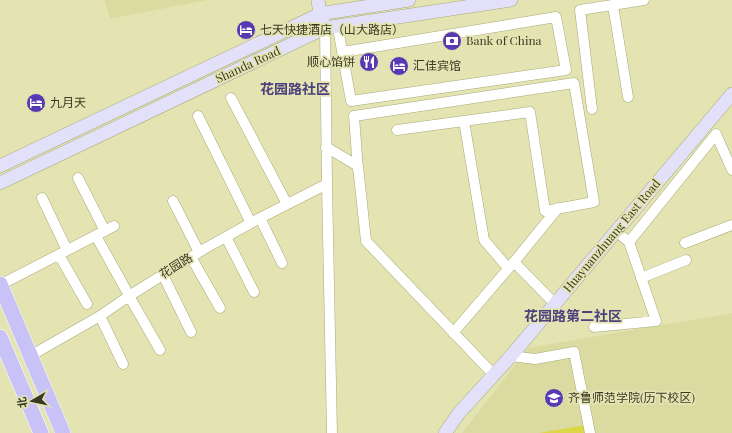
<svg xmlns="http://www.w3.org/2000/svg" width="732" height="433" viewBox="0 0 732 433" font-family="'Playfair Display','Noto Sans SC',serif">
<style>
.built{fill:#dbdba1}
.green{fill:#dbd745}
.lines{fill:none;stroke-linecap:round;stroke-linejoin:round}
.street-casing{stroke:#a9a979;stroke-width:11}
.secondary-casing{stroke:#a9a979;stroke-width:14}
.primary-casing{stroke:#fff;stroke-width:16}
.street{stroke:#fff;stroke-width:10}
.secondary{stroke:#e3e1fa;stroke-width:13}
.primary{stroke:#c8c2f6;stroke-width:15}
.labels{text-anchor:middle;stroke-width:3.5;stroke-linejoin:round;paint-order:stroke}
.poi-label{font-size:12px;fill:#393925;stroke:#e4e4b2;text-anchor:start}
.street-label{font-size:12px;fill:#393925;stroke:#e4e4b2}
.quarter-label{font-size:14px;font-weight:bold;fill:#4a417e;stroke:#e4e4b2}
</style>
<rect width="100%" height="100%" fill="#e4e4b2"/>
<path class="built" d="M 104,0 L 207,0 L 110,19 Z
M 732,313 L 732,433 L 462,433 L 528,348 Z"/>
<path class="green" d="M 586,425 L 587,433 L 539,433 Z"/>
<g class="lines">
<g class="street-casing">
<path id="street" d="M 613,5 L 628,97
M 325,28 L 327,184 L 332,433
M 339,34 L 351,101 L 566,70 L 556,17 L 343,52
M 231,98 L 287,204
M 592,109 L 580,10 L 644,0
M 198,116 L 251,223
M 397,130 L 464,121
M 326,147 L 358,166 L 366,241 L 494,375
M 358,170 L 354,116 L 574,83 L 594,202 L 545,211 L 530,112 L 464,121 L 484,240 L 508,268
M 78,178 L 105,231
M 42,198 L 67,250
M 173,201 L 199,252
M 260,218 L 282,263
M 96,236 L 126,290
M 226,237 L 254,292
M 629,242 L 716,134 L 732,170
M 685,243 L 732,225
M 59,255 L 87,304
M 191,257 L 220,308
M 514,262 L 558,208
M 163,275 L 191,332
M 641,278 L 686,260
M 0,285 L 114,226
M 129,296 L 160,350
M 100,316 L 123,364
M 594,327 L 656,321 L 629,242 L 616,231
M 453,333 L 514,262 L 555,304
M 30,356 L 100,316 L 129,296 L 204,249 L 260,218 L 327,184
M 511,356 L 535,359 L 574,352 L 590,433"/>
</g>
<g class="secondary-casing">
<path id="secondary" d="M 318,0 L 320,14 L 323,21
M 0,166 L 320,14 L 325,13 L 409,0
M 0,183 L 325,28 L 511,0
M 445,433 L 459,413 L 511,356 L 732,94"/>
</g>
<g class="primary-casing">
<path id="primary" d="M 0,284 L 63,433
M 0,337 L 41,433"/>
</g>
<use href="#street" class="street"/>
<use href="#secondary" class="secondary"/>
<use href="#primary" class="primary"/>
</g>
<defs>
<g id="hotel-disc" transform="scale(1)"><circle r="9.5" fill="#573ab2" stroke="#e4e4b2"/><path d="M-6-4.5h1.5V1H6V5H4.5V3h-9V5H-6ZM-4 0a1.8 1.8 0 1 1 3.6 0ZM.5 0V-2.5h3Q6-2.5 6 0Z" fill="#fff"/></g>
<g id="bank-disc" transform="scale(1)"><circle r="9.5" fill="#573ab2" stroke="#e4e4b2"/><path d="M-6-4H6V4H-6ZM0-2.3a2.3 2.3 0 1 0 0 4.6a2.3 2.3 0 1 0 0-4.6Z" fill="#fff"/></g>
<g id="restaurant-disc" transform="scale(1)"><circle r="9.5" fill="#573ab2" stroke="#e4e4b2"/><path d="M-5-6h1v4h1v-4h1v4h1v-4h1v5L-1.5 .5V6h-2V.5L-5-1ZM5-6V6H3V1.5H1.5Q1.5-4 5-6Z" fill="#fff"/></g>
<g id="university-disc" transform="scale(1)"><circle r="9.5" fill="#573ab2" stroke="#e4e4b2"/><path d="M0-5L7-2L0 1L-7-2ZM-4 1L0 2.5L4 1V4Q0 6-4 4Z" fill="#fff"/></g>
</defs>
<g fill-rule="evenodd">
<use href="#hotel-disc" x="246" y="30"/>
<use href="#bank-disc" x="452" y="41"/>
<use href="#restaurant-disc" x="369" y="62"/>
<use href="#hotel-disc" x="399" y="66"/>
<use href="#hotel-disc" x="36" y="103"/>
<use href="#university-disc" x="554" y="398"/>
</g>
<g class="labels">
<g class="poi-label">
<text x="260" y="34">七天快捷酒店（山大路店）</text>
<text x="466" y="45">Bank of China</text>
<text x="355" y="66" text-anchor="end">顺心馅饼</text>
<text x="413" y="70">汇佳宾馆</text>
<text x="50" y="107">九月天</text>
<text x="568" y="402">齐鲁师范学院(历下校区)</text>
</g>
<g class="street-label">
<text transform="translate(248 65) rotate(-25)" y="4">Shanda Road</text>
<text transform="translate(612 236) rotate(-50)" y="4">Huayuanzhuang East Road</text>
<text transform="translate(176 266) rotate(-32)" y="4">花园路</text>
</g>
<g class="quarter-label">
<text x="295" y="94">花园路社区</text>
<text x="573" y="321">花园路第二社区</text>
</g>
</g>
<g transform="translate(32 401) rotate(261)" stroke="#e4e4b2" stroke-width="3" paint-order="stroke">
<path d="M0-3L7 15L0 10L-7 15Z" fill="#393925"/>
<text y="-6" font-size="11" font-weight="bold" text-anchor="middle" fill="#393925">北</text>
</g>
</svg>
